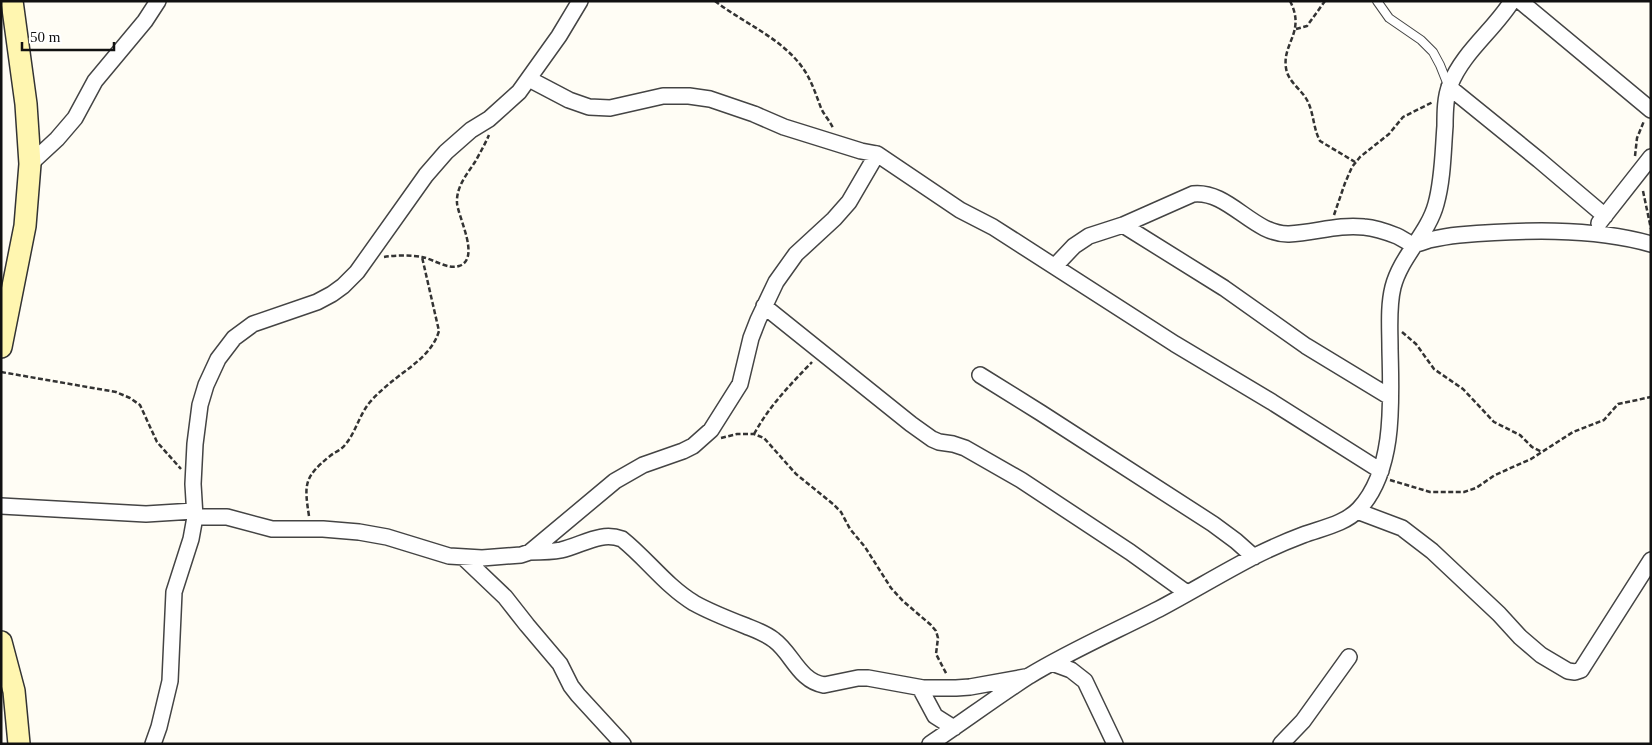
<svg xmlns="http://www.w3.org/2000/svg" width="1652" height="745" viewBox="0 0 1652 745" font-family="'Times New Roman',serif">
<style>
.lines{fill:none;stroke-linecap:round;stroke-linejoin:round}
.lane-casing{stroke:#444;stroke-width:10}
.street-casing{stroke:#444;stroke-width:18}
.secondary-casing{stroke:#333;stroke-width:24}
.path{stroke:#333;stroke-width:2.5;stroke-dasharray:5 2.5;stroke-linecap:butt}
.lane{stroke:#fff;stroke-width:8}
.street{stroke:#fff;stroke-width:15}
.secondary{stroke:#fff6b0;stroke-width:21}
</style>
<rect width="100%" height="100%" fill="#fffdf5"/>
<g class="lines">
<g class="lane-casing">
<path id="lane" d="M 1377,1 L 1389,18 L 1421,40 L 1433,52 L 1440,65 L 1448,85"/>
</g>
<g class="street-casing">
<path id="street" d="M 1520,1 L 1651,110
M 529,79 L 569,100 L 589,107 L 610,108 L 663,96 L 689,96 L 710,99 L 754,114 L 784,127 L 861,151 L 877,154 L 960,210 L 993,227 L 1175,344 L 1272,402 L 1381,471
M 1449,87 L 1539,160 L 1605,216
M 30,164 L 57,139 L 75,118 L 95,81 L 145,21 L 158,1
M 1599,223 L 1651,157
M 1123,225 L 1224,288 L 1306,346 L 1390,397
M 1055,266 L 1074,246 L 1089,236 L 1123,225 L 1193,194 C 1229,190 1253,235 1289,234 C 1315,233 1338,224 1364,227 C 1375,228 1387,232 1397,236 C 1402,238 1409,244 1414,244 C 1418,245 1425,241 1429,240 C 1438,238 1449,236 1459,235 C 1519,230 1591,227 1651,244
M 764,306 L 911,424 L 932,439 L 939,442 L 953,444 L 965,448 L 1021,480 L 1130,552 L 1187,593
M 980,375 L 1041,413 L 1213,524 L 1236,541 L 1254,557
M 1,506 L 146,514 L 194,511
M 1357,511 L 1402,528 L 1432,551 L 1499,614 L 1520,637 L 1541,655 L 1568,671 L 1575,672 L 1581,670 L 1651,560
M 195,517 L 227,517 L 272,529 L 323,529 L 359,532 L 387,537 L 449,556 L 482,558 L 521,555 L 530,552 L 615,481 L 643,465 L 683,451 L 693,446 L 711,430 L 740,384 L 751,338 L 758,320 L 776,282 L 796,254 L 834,219 L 849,202 L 877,154
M 530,552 C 540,552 551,552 561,550 C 583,545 600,531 622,539 C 647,559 666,586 694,603 C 710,612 728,619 746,626 C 756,630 765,633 774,640 C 792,653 799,681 824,685 L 858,678 L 868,678 L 923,688 L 956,688 L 970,687 L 1025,677
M 463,557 L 505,597 L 527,625 L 560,664 L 571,686 L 578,695 L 623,744
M 1052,663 L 1071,670 L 1085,681 L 1115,744
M 920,688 L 935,716 L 954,728
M 153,744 L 159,727 L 170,681 L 174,592 L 191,539 L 195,517 L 193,484 L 195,444 L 200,405 L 206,385 L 218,359 L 234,338 L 253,324 L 317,302 L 332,294 L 343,286 L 357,272 L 426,175 L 446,152 L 471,130 L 489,119 L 519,92 L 559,36 L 580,1
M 930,744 C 963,722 995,698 1029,676 C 1070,651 1116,631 1159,609 C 1191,592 1222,573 1255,556 C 1271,548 1287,541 1303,535 C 1322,528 1345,524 1359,509 C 1396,469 1391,399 1390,349 C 1390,328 1388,307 1393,287 C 1401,256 1428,234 1436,204 C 1443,179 1443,151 1445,126 C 1445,113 1445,97 1450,85 C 1463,52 1494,30 1512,1
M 1281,744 L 1303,721 L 1349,657"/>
</g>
<g class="secondary-casing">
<path id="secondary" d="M 1,347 L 25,226 L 30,164 L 26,104 L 12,1
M 1,642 L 14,691 L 19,744"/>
</g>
<path class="path" d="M 715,1 C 742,22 777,36 799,63 C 810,76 815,92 821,108 C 824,115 830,121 833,128
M 1290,1 C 1306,32 1282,43 1286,68 C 1288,82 1301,89 1307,100 C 1314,113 1313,128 1320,141 L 1355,162
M 1296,29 L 1307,26 L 1325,1
M 1635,156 L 1637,138 L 1644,121
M 1643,191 L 1651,229
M 1334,215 L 1345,183 L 1352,167 L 1360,157 L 1389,134 L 1403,117 L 1433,102
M 384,257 C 396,255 411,255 422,257 C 433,259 448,270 459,266 C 481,259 458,217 457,203 C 456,187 467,174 475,162 C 480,153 485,144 489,135
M 1402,332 L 1416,344 L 1434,369 L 1463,389 L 1494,422 L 1520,435 L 1532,447 L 1542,452
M 1,372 L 116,392 L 130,398 L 140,405 L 157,442 L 181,469
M 754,434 C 770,405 790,385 812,362
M 721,438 L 737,434 L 754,434 L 764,438 L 796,474 L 833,504 L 841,512 L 850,529 L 865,547 L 891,588 L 903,601 L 931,625 L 936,631 L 938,638 L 936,654 L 947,675
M 1390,480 L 1430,492 L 1464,492 L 1476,488 L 1495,475 L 1531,459 L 1573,432 L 1604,420 L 1618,404 L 1651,397
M 309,516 C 304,484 304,477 330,456 C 335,452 341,450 345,445 C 356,432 359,415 370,402 C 376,395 383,389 390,383 C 408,368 432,355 439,331 L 422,257"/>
<use href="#lane" class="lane"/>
<use href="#street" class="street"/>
<use href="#secondary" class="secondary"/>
</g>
<rect width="1652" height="745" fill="none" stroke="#111111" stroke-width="5"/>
<path d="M22 42v8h92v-8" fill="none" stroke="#111111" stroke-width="2.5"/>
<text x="30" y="42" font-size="15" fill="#111111" stroke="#ffffff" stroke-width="4" paint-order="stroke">50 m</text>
</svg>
